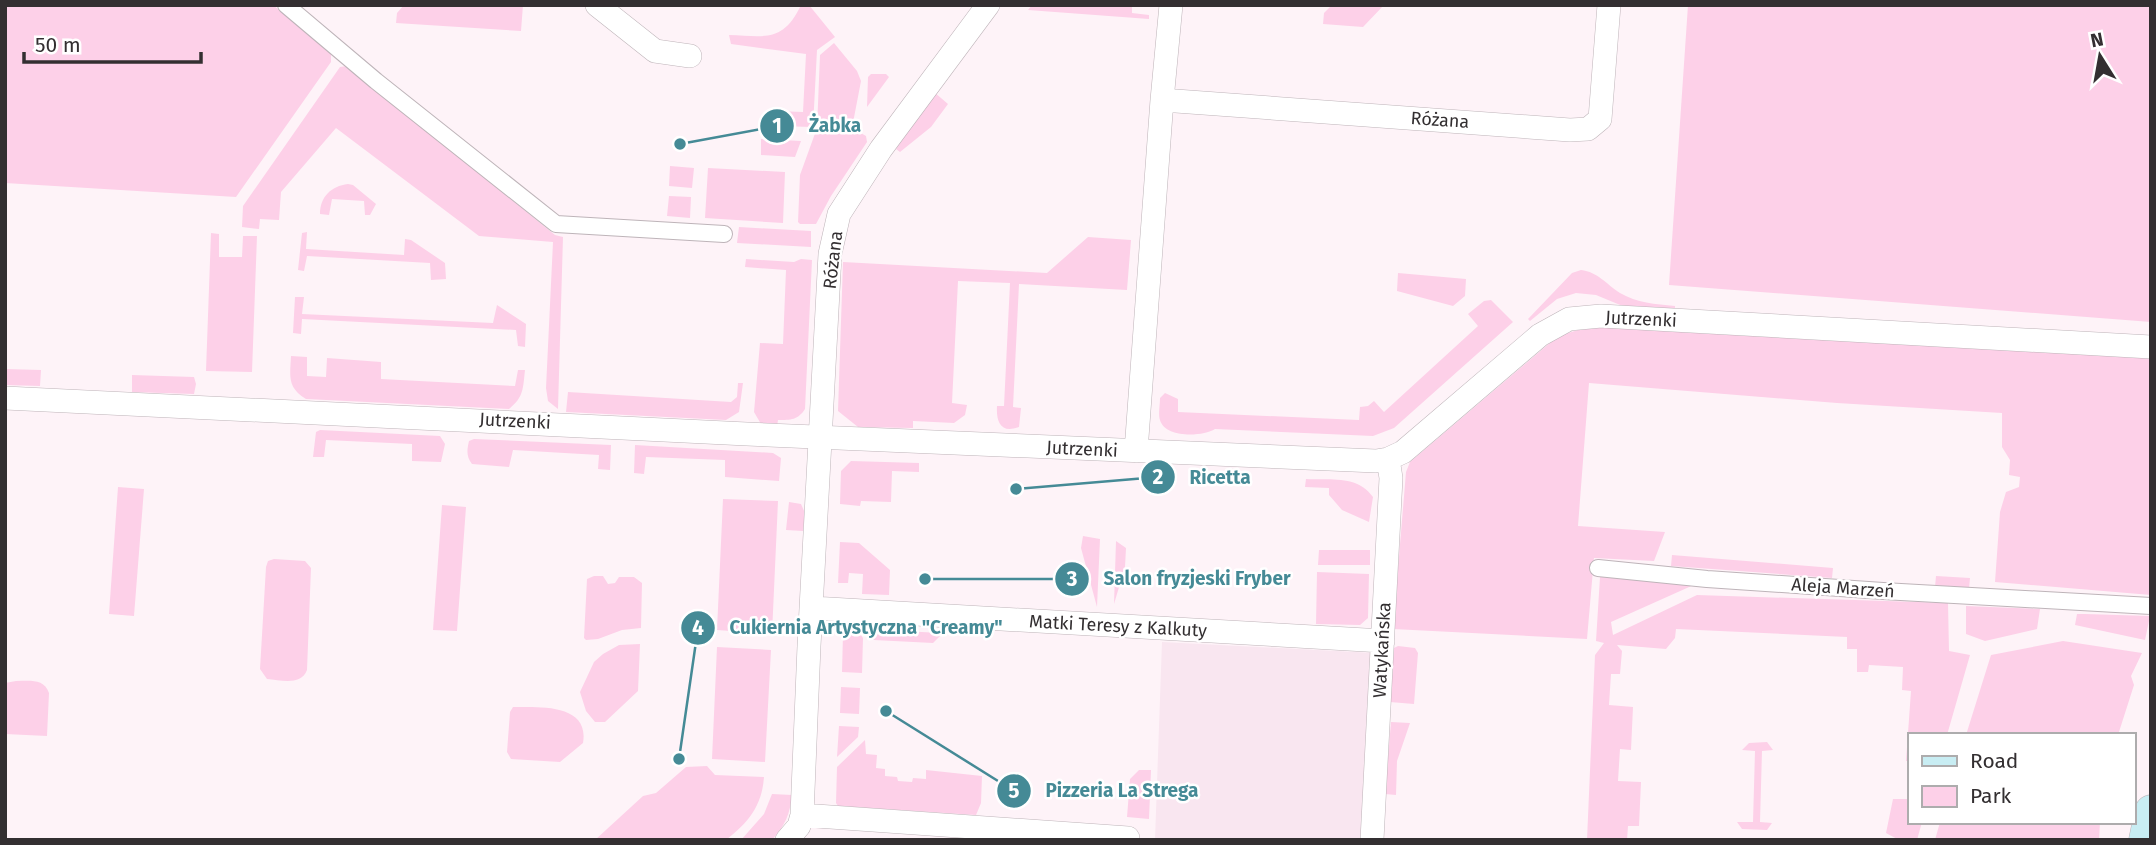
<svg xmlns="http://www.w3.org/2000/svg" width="2156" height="845" viewBox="0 0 2156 845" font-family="'Fira Sans',sans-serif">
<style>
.built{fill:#f9e6f0}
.green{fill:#fdd0e8}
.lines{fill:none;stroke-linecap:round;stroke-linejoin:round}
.pedestrian-casing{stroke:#beb4b9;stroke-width:18}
.minor-casing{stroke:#beb4b9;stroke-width:24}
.secondary-casing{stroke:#beb4b9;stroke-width:33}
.pedestrian{stroke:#fff;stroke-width:16}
.minor{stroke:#fff;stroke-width:23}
.secondary{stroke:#c8edf3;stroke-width:32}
.labels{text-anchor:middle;stroke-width:5;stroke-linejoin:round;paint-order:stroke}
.street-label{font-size:18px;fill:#332f31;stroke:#fff}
.leader{fill:none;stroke:#458a96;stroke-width:2.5}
.callout-dot{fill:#458a96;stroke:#fff;stroke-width:2.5}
.mark-label{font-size:21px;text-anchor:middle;font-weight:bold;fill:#fff}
.callout-label{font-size:19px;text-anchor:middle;font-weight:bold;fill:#458a96;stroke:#fff;stroke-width:5;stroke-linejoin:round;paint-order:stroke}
</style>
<rect width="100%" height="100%" fill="#fef3f8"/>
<path class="built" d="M 1162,642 L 1374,653 L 1362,840 L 1155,840 Z"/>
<path class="green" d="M 5,5 L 273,5 L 331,52 L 331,62 L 236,197 L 5,183 Z
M 404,5 L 523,5 L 521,31 L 396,23 L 397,13 Z
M 801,5 L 809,5 L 835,37 L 817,50 L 813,127 L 776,126 L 777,111 L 803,112 L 806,54 L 731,44 L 729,35 C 765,36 783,43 801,5 Z
M 1032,5 L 1132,5 L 1132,13 L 1149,15 L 1149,19 L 1028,10 Z
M 1332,5 L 1384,5 L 1363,27 L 1323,24 L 1324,13 Z
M 1688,5 L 2151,5 L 2151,322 L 1669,285 Z
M 834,43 L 857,71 L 861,81 L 852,128 L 866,136 L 867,142 L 831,196 L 816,224 L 800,224 L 798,222 L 800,175 L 817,128 L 820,55 Z
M 347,66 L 555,235 L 563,237 L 558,409 L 548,401 L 546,388 L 553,242 L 479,236 L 336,128 L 281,192 L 279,220 L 260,219 L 259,229 L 242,227 L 243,206 L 340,67 Z
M 871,74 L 886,74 L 889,77 L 867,107 L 868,77 Z
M 934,92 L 948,104 L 931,127 L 900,152 L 896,149 Z
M 761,139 L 801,141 L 795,157 L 761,155 Z
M 670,166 L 694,168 L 692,188 L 669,186 Z
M 708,168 L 785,172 L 783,223 L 705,218 Z
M 348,184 L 353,185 L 376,204 L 370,215 L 365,215 L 364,201 L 332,199 L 329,215 L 320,214 C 320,197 331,186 348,184 Z
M 669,196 L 691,197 L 690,218 L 667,216 Z
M 739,227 L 811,231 L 811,247 L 737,243 Z
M 307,232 L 306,249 L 404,255 L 405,239 L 411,240 L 445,263 L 446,279 L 431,280 L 430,263 L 307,256 L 304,271 L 298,270 L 302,233 Z
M 211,233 L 219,234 L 219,257 L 242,257 L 243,236 L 257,236 L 252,372 L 206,371 Z
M 1088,237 L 1131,240 L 1127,290 L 1019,284 L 1013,407 L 1021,408 L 1019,427 C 1001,434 996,422 997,406 L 1004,406 L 1010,283 L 958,281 L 952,403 L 967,405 L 965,415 L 954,423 L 913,421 L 913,428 L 858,427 L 838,411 L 843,262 L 1047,273 Z
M 746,259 L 794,262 L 801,259 L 812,260 L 805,409 C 798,420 791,420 778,420 L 777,426 L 761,424 L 754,412 L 760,343 L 783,344 L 786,270 L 745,267 Z
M 1581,270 C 1598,272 1606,284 1620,293 C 1637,303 1655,304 1675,306 L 1675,311 L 1625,307 L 1596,295 L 1576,293 L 1557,299 L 1530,321 L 1528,319 L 1572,273 Z
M 1398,273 L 1466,279 L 1465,296 L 1453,306 L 1397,291 Z
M 295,297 L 304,297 L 302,314 L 493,323 L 497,305 L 526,324 L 525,347 L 518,346 L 516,330 L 302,319 L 301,334 L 293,333 Z
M 1491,300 L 1513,322 L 1394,428 L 1373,436 L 1215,429 C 1202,437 1165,438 1160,420 C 1158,414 1160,405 1160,398 L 1165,393 L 1178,399 L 1178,412 L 1359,420 L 1360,407 L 1368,406 L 1374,401 L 1384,412 L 1478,326 L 1468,314 L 1484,301 Z
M 1607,326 L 1680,332 L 2151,358 L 2151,595 L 1995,582 L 2000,512 L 2006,492 L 2019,487 L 2020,477 L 2009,475 L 2010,460 L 2002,447 L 2002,413 L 1837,403 L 1589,383 L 1578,526 L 1665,532 L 1654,561 L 1594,558 L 1587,639 L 1393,629 L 1406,472 L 1410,462 L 1558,336 L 1578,330 Z
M 291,356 L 307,357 L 307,376 L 326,377 L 327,358 L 381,362 L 381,379 L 515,386 L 518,370 L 525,370 C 523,388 524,397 509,409 L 306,399 C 287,387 290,377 291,356 Z
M 5,369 L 41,370 L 40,386 L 5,385 Z
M 132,375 L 194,377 L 196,384 L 194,394 L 132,392 Z
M 738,383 L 743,383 L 739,412 L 726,420 L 566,412 L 568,392 L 731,402 L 737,397 Z
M 320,430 L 440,436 L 445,444 L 441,462 L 412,461 L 412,444 L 326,440 L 324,457 L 313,457 L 316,432 Z
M 474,439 L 611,445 L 610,470 L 598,469 L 599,455 L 513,450 L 509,467 L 472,464 C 466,456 467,450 469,441 Z
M 635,445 L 773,453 L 781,458 L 779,481 L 725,477 L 725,460 L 646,457 L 644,474 L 634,473 Z
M 851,461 L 919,463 L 919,472 L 892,471 L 891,502 L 861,501 L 860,506 L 840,504 L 841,471 Z
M 1306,479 C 1330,480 1358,475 1373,497 L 1369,522 L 1342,510 L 1329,495 L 1329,488 L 1305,487 Z
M 118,487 L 144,489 L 134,616 L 109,614 Z
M 723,499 L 778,501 L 772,634 L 717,630 Z
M 789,502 L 801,504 L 805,513 L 803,531 L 786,530 Z
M 442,505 L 466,507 L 457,631 L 433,630 Z
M 1083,536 L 1100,539 L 1097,607 L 1081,548 Z
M 1116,541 L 1126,548 L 1125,567 L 1114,604 Z
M 840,542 L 859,543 L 890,570 L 889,595 L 862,594 L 863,574 L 849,573 L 848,583 L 838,583 Z
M 1319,550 L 1370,550 L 1370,565 L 1318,565 Z
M 1672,555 L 1833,568 L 1832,578 L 1671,566 Z
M 274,559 L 305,561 L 311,568 L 307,670 C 301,686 281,680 267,679 L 260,669 L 266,567 L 268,561 Z
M 1317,572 L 1369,574 L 1368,618 L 1360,625 L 1316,624 Z
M 594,576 L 603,576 L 608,584 L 615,583 L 619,577 L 634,577 L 642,583 L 641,628 L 622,630 L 598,639 L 586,640 L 584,638 L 587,579 Z
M 1936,576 L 1970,578 L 1969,589 L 1935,587 Z
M 1600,577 L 1707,579 L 1611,622 L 1613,635 L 1697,595 L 1948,603 L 1949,651 L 1970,655 L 1947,735 L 1909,735 L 1909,761 L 1906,761 L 1911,691 L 1902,690 L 1903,667 L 1869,665 L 1868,672 L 1857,672 L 1857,649 L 1847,649 L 1847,637 L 1676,629 L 1675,638 L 1666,649 L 1617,645 L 1622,651 L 1620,674 L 1611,674 L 1609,705 L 1633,707 L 1631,750 L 1620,749 L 1618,781 L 1641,782 L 1639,826 L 1628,826 L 1627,840 L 1587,840 L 1595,655 L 1604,643 L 1596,641 Z
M 1966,606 L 2040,609 L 2037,629 L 1985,641 L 1966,634 Z
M 2077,614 L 2085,614 L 2150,616 L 2145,640 L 2075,625 Z
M 867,629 L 940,633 L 940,636 L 933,643 L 874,640 L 867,632 Z
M 843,634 L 860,634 L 863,638 L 862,673 L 842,672 Z
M 2063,641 L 2142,653 L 2131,676 L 2134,685 L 2118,735 L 1966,735 L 1991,655 Z
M 640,644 L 638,691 L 605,722 L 595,722 L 586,711 L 580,692 L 594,662 L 603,654 L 619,645 Z
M 1398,646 L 1415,648 L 1418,653 L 1414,704 L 1390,702 L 1394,648 Z
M 717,647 L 771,650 L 765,762 L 712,759 Z
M 16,681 C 29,681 44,678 49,693 L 47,736 L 5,734 L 5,683 Z
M 841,687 L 860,688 L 859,714 L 840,713 Z
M 513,707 C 538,707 590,703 583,743 L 560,762 L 511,759 L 507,752 L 510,712 Z
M 1391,722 L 1410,723 L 1397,761 L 1396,795 L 1385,794 Z
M 839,726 L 859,727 L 858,737 L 837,757 Z
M 865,740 L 866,754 L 877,755 L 876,768 L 885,769 L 885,776 L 897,777 L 898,781 L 912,782 L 913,778 L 926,779 L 926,770 L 982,776 L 981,803 L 976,815 L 838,806 L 836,803 L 837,767 Z
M 1767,742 L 1773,750 L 1762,751 L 1760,822 L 1772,823 L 1767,830 L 1742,829 L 1737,822 L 1753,822 L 1755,751 L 1742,750 L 1749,743 Z
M 707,766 L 715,775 L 764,777 C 762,806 748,823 726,840 L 595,840 L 643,796 L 656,793 L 686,767 Z
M 1139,770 L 1151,770 L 1149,819 L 1127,817 L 1130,779 Z
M 772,794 L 792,795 C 790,814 785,826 772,840 L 741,840 L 764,814 Z
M 1893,799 L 1909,799 L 1909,822 L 1922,822 L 1917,840 L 1899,840 L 1886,833 Z
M 1940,822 L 2100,822 L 2099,840 L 1935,840 Z"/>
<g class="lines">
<g class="pedestrian-casing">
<path id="pedestrian" d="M 286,5 L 376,81 L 556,224 L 724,234
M 1598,568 L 1707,579 L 1883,591 L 2151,606"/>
</g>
<g class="minor-casing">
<path id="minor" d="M 597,5 L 655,51 L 690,56
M 1171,5 L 1162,100 L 1570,130 L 1588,129 L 1600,119 L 1609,5
M 5,398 L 747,434 L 1376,461 L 1388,459 L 1403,452 L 1540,335 L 1569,319 L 1601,316 L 2151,347
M 1136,451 L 1162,100
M 812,608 L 1383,641
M 802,815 L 1128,838
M 787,840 L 799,826 L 802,815 L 809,646 L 830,254 L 839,214 L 881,149 L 988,5
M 1372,840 L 1391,478 L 1388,459"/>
</g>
<g class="secondary-casing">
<path id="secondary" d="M 2145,840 L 2151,811"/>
</g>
<use href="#pedestrian" class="pedestrian"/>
<use href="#minor" class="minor"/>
<use href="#secondary" class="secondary"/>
</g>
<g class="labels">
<g class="street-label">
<text transform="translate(1440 120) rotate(4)" y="6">Różana</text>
<text transform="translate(833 260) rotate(-83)" y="6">Różana</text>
<text transform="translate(1641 319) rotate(3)" y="6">Jutrzenki</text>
<text transform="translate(515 421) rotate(3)" y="6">Jutrzenki</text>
<text transform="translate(1082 449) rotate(3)" y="6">Jutrzenki</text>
<text transform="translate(1843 588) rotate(4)" y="6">Aleja Marzeń</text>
<text transform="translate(1118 626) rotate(3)" y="6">Matki Teresy z Kalkuty</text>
<text transform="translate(1382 650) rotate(-87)" y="6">Watykańska</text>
</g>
</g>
<path class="leader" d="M680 144L777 126M1016 489L1158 477M925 579L1072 579M679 759L698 628M886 711L1014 791"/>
<g class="callout-dot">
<circle cx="680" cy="144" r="7"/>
<circle cx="1016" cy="489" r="7"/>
<circle cx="925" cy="579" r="7"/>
<circle cx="679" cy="759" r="7"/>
<circle cx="886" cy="711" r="7"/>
<circle cx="777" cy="126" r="18"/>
<circle cx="1158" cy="477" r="18"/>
<circle cx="1072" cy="579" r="18"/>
<circle cx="698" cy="628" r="18"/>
<circle cx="1014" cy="791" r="18"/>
</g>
<g class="mark-label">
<text x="777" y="133">1</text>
<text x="1158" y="484">2</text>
<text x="1072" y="586">3</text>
<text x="698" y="635">4</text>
<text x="1014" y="798">5</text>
</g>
<g class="callout-label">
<text x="835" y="132">Żabka</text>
<text x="1220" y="484">Ricetta</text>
<text x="1197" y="585">Salon fryzjeski Fryber</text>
<text x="866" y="634">Cukiernia Artystyczna "Creamy"</text>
<text x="1122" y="797">Pizzeria La Strega</text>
</g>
<rect width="2156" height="845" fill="none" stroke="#332f31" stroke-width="14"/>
<rect x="1908" y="733" width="228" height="91" fill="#ffffff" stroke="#adacad" stroke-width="2"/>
<rect x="1922" y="756" width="35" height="10" fill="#c8edf3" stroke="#adacad" stroke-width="2"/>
<text x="1970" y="768" font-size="21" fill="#332f31">Road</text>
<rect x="1922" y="786" width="35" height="21" fill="#fdd0e8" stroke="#adacad" stroke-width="2"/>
<text x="1970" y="803" font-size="21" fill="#332f31">Park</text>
<g transform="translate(2100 56) rotate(349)" stroke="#ffffff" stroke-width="5" paint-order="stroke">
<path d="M0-5L12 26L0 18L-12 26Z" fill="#332f31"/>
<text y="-10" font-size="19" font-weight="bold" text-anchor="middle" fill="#332f31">N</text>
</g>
<path d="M24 52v10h177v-10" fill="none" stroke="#332f31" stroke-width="3.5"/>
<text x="35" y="52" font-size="21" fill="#332f31" stroke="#ffffff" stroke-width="5" paint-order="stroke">50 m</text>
</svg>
